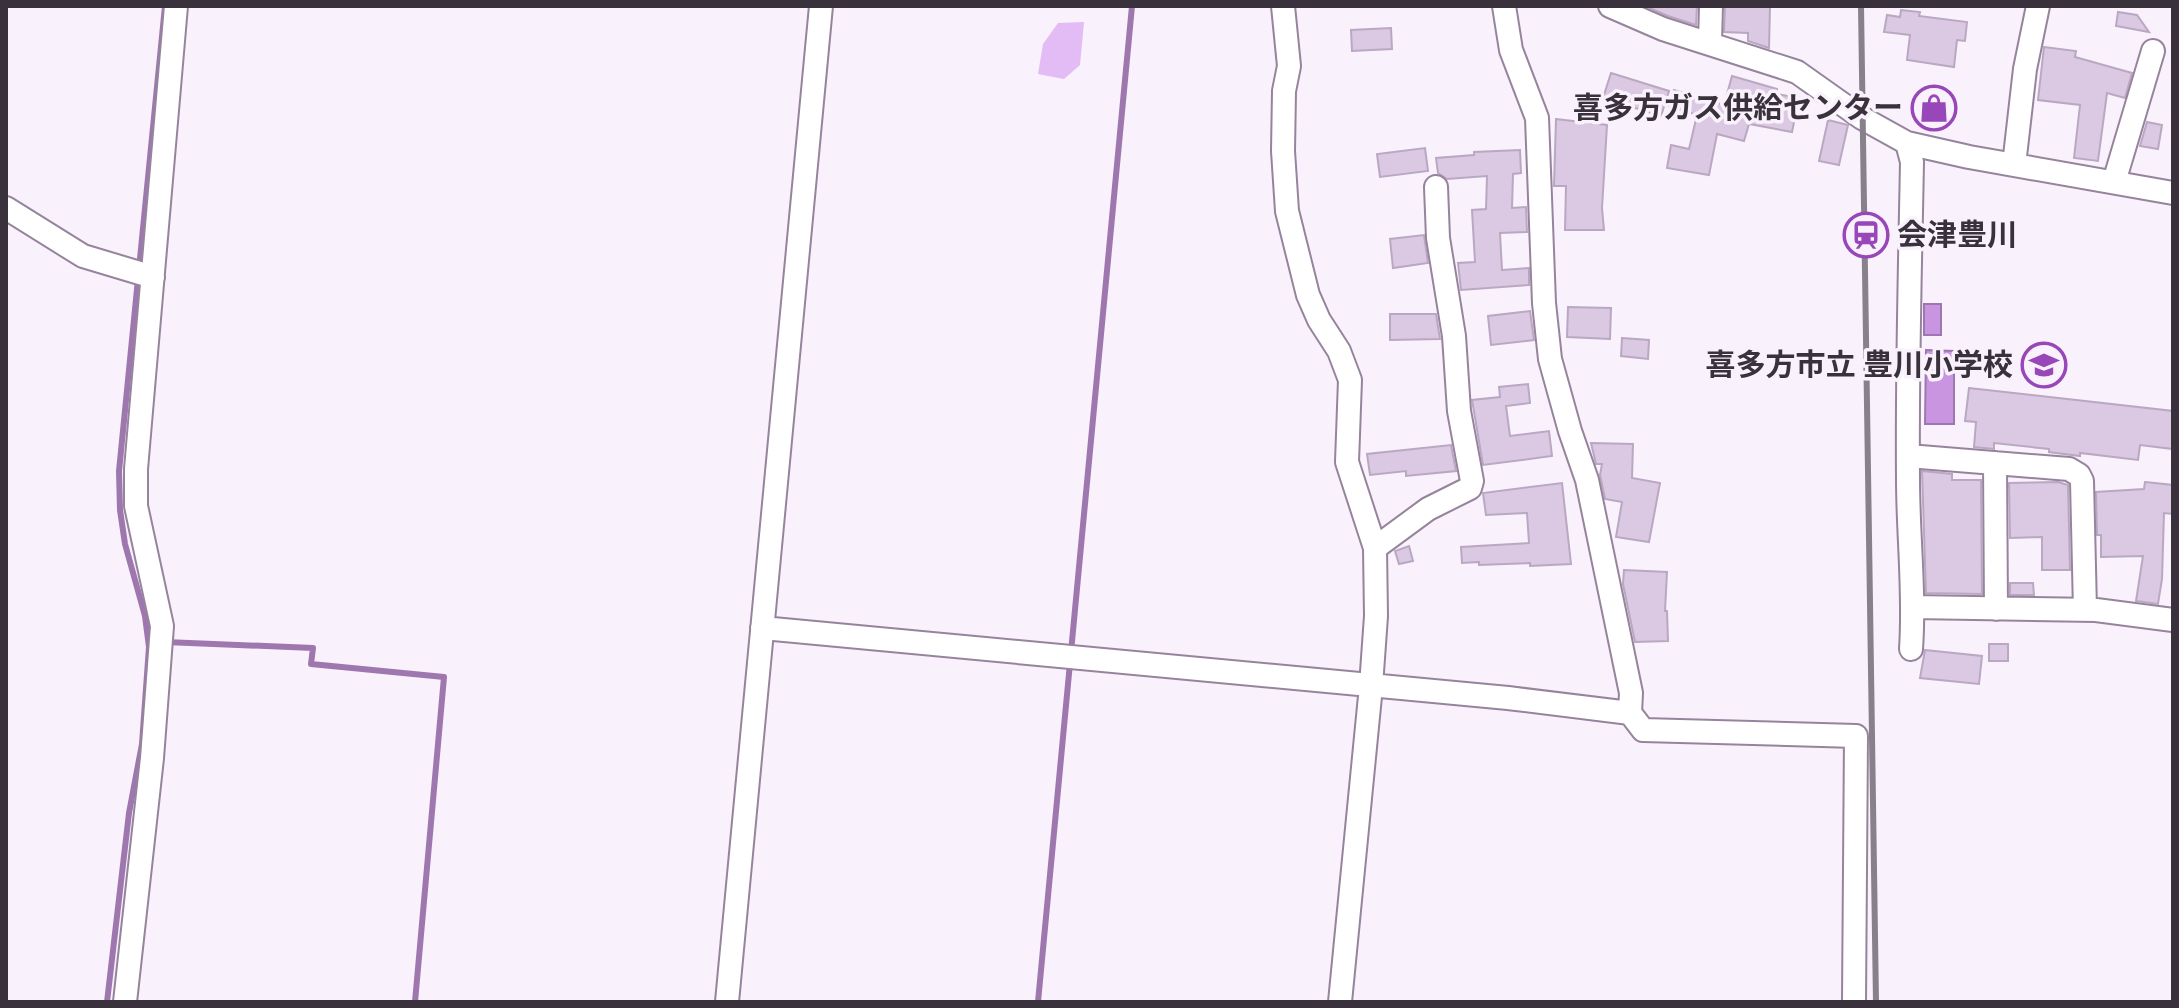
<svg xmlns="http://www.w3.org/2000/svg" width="2179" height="1008" viewBox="0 0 2179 1008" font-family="Spectral,'Noto Sans JP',serif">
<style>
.green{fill:#e3bbf5}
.water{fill:#ca95e0;stroke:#9e77af;stroke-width:2}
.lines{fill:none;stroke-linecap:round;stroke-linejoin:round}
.stream{stroke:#9e77af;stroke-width:6}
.building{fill:#dbc8e3;stroke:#baa8c2;stroke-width:2}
.minor-casing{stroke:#96849d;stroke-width:26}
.minor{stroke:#fff;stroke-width:22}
.rail{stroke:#88818c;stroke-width:6}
.labels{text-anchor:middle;stroke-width:7;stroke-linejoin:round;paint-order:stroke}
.poi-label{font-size:30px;font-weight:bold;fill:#39323d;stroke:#f9f1fc;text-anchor:end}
</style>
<rect width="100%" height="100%" fill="#f9f1fc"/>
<path class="green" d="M 1084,22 L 1080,65 L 1064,79 L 1038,74 L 1043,44 L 1058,23 Z"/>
<path class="water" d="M 1924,304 L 1941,304 L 1941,335 L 1924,335 Z
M 1926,350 L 1954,351 L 1954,424 L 1925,424 Z"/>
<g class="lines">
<path class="stream" d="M 165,642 L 313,648 L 311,664 L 444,677 L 415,1002
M 1071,652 L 1132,6
M 107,1002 L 129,813 L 142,744 L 149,647 L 145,616 L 125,544 L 120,510 L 119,471 L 165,6
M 1038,1002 L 1070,663"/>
</g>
<path class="building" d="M 1645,6 L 1697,6 L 1696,25 L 1668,16 Z
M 1725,6 L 1770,6 L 1769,48 L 1748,41 L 1748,33 L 1724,32 Z
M 1901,10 L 1920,12 L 1919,16 L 1967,22 L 1965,41 L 1957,40 L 1954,67 L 1907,60 L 1910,35 L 1884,32 L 1887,15 L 1900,17 Z
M 2118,12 L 2137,15 L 2149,32 L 2116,26 Z
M 1391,28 L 1392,49 L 1352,51 L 1351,30 Z
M 2044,47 L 2076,51 L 2075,57 L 2132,73 L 2125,98 L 2107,93 L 2098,161 L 2074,158 L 2080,105 L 2038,100 Z
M 1611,73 L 1669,91 L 1661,116 L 1603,98 Z
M 1732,76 L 1777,89 L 1776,94 L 1799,98 L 1792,132 L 1749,124 L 1744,141 L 1717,134 L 1709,175 L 1667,168 L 1671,145 L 1689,149 L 1697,115 L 1669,106 L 1674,90 L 1724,105 Z
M 1920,96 L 1950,100 L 1947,121 L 1917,118 Z
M 1556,119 L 1607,125 L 1602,208 L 1604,230 L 1565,230 L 1566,186 L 1554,186 Z
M 1828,120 L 1848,125 L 1839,165 L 1819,161 Z
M 2147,122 L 2162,125 L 2158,149 L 2140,146 Z
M 1425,148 L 1428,171 L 1380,177 L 1377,154 Z
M 1520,150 L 1521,173 L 1513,174 L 1512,208 L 1526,207 L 1527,232 L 1500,233 L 1502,270 L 1529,268 L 1529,285 L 1461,290 L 1458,263 L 1475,262 L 1472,210 L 1486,209 L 1487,176 L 1447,179 L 1438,173 L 1436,158 L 1474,155 L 1474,152 Z
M 1424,235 L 1428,263 L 1393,268 L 1390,239 Z
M 1568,307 L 1611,308 L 1610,339 L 1567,337 Z
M 1530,311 L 1534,340 L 1491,345 L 1488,316 Z
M 1390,314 L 1436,314 L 1440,339 L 1390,340 Z
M 1622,338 L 1649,340 L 1648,359 L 1621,356 Z
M 1528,384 L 1530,403 L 1506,406 L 1510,436 L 1549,431 L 1552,456 L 1483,465 L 1472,400 L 1500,397 L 1499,387 Z
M 1969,388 L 2173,411 L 2173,449 L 2140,445 L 2138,460 L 2080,453 L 2080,456 L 2049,452 L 2049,449 L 1994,443 L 1994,449 L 1974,447 L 1976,422 L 1965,421 Z
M 1591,443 L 1633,444 L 1632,478 L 1660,483 L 1649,542 L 1616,537 L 1622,502 L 1605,499 L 1600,475 L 1602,464 L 1596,464 Z
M 1451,445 L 1456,471 L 1406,476 L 1406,471 L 1370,475 L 1367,454 Z
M 1922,471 L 1952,474 L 1952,480 L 1981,480 L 1982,594 L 1926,593 Z
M 2058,482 L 2068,485 L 2070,570 L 2042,570 L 2042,537 L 2010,538 L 2009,483 Z
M 2145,482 L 2173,485 L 2173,514 L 2164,513 L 2162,579 L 2158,604 L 2136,601 L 2143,556 L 2101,557 L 2101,535 L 2097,535 L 2096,492 L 2144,489 Z
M 1562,483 L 1571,564 L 1530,566 L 1530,563 L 1479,565 L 1479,562 L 1462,563 L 1461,547 L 1529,543 L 1527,513 L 1486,515 L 1483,493 Z
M 1409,546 L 1413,561 L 1399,564 L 1395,551 Z
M 1624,570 L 1667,572 L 1665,611 L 1667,611 L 1668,641 L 1635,642 L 1623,584 Z
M 2010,583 L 2033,583 L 2034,595 L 2010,595 Z
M 1989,644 L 2008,644 L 2008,661 L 1989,661 Z
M 1925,650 L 1982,656 L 1979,684 L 1920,678 Z"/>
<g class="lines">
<g class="minor-casing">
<path id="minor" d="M 1283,6 L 1289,66 L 1284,91 L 1283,151 L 1287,211 L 1308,295 L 1319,320 L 1339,351 L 1350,380 L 1347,462 L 1375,548 L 1376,616 L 1371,686 L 1340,1002
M 1504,6 L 1511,50 L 1537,118 L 1544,303 L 1550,359 L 1570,431 L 1587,480 L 1631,693 L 1630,713 L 1643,730 L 1856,736 L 1854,1002
M 1610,6 L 1663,29 L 1797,72 L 1862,118 L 1907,143 L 1969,157 L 2173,193
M 1710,42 L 1711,6
M 1907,143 L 1912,162 C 1910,268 1907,373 1908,479 C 1908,536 1915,592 1911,649
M 2014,165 L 2025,69 L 2038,6
M 2114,182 L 2153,51
M 6,208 L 83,256 L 153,277
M 1908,456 L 2069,469 L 2079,475 L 2082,481 L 2085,610
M 1995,463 L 1996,609
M 1375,548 L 1428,509 L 1470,488 L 1472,481 L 1459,411 L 1454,336 L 1438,238 L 1436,187
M 1914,607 L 2096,610 L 2173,620
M 762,628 L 1508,698 L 1630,713
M 125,1002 L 152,758 L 162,626 L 136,506 L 136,469 L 176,6
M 727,1002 L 821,6"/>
</g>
<use href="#minor" class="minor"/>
<path class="rail" d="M 1861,6 L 1876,1002"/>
</g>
<defs>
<g id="shop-ring" transform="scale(2.3)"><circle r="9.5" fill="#f9f1fc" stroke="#9747b7" stroke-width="1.5"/><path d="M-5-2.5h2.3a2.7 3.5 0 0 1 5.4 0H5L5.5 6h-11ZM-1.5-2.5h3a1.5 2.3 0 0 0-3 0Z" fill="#9747b7"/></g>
<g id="station-ring" transform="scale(2.3)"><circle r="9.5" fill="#f9f1fc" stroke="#9747b7" stroke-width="1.5"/><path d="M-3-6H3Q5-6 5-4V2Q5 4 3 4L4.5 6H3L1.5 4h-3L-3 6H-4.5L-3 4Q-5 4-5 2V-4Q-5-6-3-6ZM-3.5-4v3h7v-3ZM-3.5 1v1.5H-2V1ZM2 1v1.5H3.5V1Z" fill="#9747b7"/></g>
<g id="school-ring" transform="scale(2.3)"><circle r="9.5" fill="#f9f1fc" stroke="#9747b7" stroke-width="1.5"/><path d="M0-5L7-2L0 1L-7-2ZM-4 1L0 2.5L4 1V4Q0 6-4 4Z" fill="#9747b7"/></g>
</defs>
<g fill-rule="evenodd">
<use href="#shop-ring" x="1934" y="108"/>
<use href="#station-ring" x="1866" y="235"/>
<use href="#school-ring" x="2044" y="365"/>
</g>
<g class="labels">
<g class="poi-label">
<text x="1903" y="118">喜多方ガス供給センター</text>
<text x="1897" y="245" text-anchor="start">会津豊川</text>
<text x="2013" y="375">喜多方市立 豊川小学校</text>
</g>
</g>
<rect width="2179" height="1008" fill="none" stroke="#39323d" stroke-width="16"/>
</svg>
